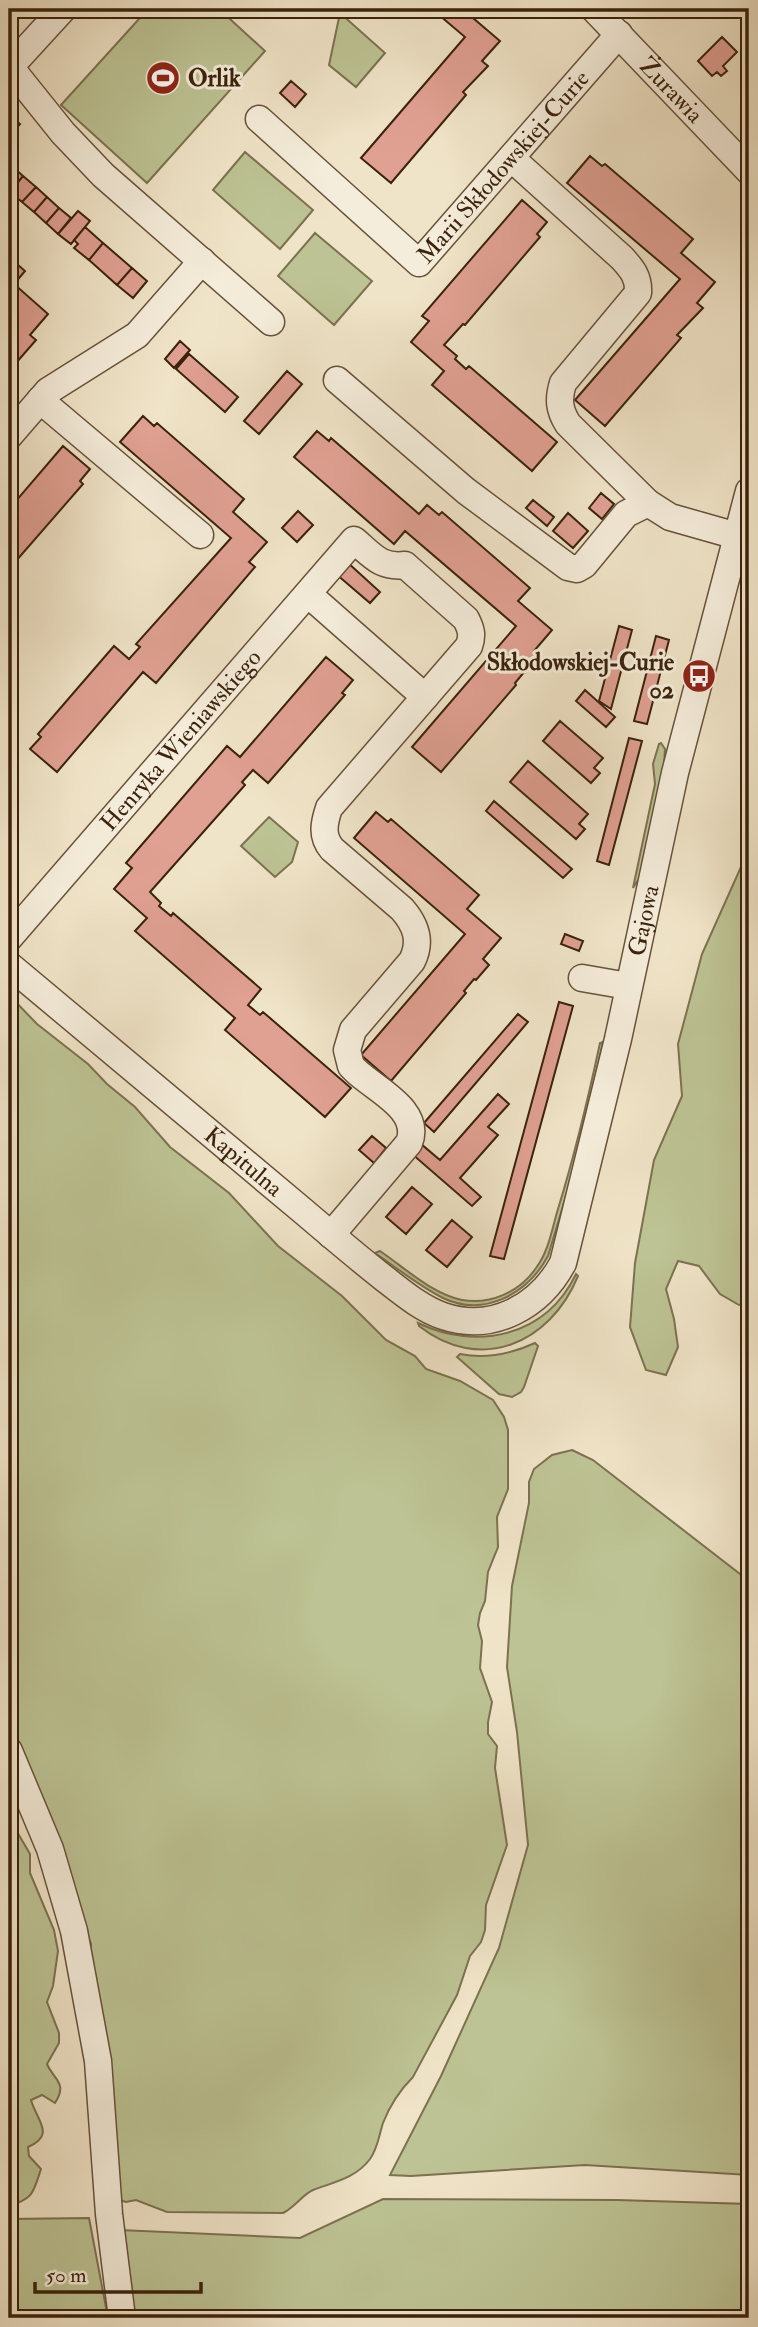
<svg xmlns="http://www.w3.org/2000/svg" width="758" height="2327" viewBox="0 0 758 2327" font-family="'IM FELL Double Pica',serif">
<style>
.green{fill:#bdc394;stroke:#7c7250;stroke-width:2}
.building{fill:#e0a092;stroke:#3a220c;stroke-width:2}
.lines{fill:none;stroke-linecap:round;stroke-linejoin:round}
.minor-casing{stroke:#68523b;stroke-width:29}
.minor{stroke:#f5eddb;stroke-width:26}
.labels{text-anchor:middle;stroke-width:6;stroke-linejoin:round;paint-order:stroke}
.poi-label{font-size:24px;font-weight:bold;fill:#3a220c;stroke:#f5eddb;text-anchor:start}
.street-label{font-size:24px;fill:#3a220c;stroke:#f5eddb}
</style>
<rect width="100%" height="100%" fill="#f0e4c8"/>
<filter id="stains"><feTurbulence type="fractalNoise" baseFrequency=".00286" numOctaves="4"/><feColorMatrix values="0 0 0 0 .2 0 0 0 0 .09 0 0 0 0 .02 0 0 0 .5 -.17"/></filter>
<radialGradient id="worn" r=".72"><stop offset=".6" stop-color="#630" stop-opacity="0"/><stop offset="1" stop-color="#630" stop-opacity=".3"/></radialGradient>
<path class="green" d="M 148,9 L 219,9 L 265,51 L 147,183 L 61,105 Z
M 340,13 L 385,53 L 356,87 L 329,65 Z
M 245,152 L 313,210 L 280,249 L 213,190 Z
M 315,233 L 372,281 L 334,325 L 278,276 Z
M 661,743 L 665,749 L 664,765 L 640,877 L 633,888 L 655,784 L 653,764 L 659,744 Z
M 749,808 L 749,1301 L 739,1305 L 720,1294 L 699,1266 L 678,1261 L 666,1289 L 674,1319 L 678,1347 L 666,1375 L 646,1370 L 630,1327 L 635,1263 L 654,1160 L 682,1096 L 678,1044 L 702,954 L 741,867 Z
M 269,817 L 298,842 L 292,862 L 275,877 L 241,846 Z
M 9,995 L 37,1024 L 88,1064 L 107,1084 L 135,1107 L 170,1147 L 229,1193 L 278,1246 L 342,1296 L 386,1340 L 415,1356 L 426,1369 L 460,1381 L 493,1400 L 504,1417 L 508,1430 L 508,1489 L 497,1517 L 498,1547 L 488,1572 L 485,1601 L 480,1613 L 478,1625 L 482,1641 L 480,1668 L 492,1702 L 488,1722 L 488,1734 L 497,1746 L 495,1768 L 507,1845 L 486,1905 L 485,1930 L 481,1942 L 470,1956 L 457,1995 L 413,2077 C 400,2090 390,2105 383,2123 C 379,2135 378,2148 370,2159 C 356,2178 334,2182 313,2190 C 302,2195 295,2207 283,2213 L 167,2212 L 136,2200 L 126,2202 L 116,2199 L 89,1973 L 91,1944 L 23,1758 L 9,1729 Z
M 603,1042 L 575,1166 L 548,1256 C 528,1293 485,1318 443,1298 C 419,1286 397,1268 375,1253 L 380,1251 C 405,1268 432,1294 462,1300 C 490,1305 520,1292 536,1268 C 549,1251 552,1228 558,1209 C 575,1154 588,1099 600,1043 Z
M 576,1274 L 578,1276 C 550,1344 480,1374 419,1326 L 418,1323 C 477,1351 546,1337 576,1274 Z
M 535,1343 L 538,1346 L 524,1387 L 521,1392 L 512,1397 L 499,1394 L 457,1357 L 460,1354 C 486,1359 511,1354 535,1343 Z
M 572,1450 L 593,1460 L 749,1581 L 749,2175 L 585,2165 L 411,2176 L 390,2175 L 441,2076 L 499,1948 L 528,1845 L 517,1732 L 507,1667 L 512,1586 L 529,1503 L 529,1482 L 534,1469 L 552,1455 Z
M 9,1818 L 30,1854 L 30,1873 L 54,1930 L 58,1951 L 53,1986 L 47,2002 L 59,2033 L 59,2043 L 47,2064 C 54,2080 68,2083 55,2103 L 42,2095 L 31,2100 C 37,2121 56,2135 28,2147 L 29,2156 L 41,2169 C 33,2193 34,2198 9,2206 Z
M 383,2199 L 617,2200 L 749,2204 L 749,2318 L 136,2318 L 120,2230 L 300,2238 Z
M 89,2218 L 108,2318 L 9,2318 L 9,2219 Z"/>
<path class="building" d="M 432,9 L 468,9 L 466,12 L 500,41 L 482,61 L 488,66 L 463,92 L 466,95 L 391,183 L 361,158 L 465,37 Z
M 722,37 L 737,52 L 723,66 L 727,71 L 721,76 L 717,72 L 712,76 L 698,61 Z
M 291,81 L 306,94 L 295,107 L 280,93 Z
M 9,114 L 20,124 L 9,137 Z
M 590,156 L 602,166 L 605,164 L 693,239 L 681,253 L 715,282 L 697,303 L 703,308 L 677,335 L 681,338 L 605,426 L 575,400 L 680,279 L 567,183 Z
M 11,165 L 23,176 L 10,192 L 9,167 Z
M 23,176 L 36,187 L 22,202 L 10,192 Z
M 36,187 L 47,197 L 34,212 L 22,202 Z
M 47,197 L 59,208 L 46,223 L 34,212 Z
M 522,200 L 547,222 L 537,234 L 540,237 L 465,325 L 463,324 L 444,345 L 457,356 L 455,359 L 466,369 L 469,366 L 557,442 L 532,471 L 432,385 L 444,371 L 411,342 L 429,321 L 422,316 Z
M 59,208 L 71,218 L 58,234 L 46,223 Z
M 78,211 L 90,221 L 71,244 L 58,234 Z
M 85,227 L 103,243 L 89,260 L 74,248 L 78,244 L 74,240 Z
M 103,243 L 132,268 L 117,285 L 89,260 Z
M 9,257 L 25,271 L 14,284 L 48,314 L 30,335 L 36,340 L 9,371 L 9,315 L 12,311 L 9,308 Z
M 132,268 L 147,281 L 133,298 L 117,285 Z
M 180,341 L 190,350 L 174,368 L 165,359 Z
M 189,354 L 238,397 L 225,412 L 176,369 Z
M 287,371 L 302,384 L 259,434 L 244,421 Z
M 143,416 L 154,426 L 157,423 L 244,499 L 233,512 L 267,542 L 249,562 L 255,567 L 156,683 L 143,672 L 57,772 L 30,749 L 41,737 L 38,734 L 114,646 L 129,659 L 140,647 L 136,644 L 231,538 L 120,442 Z
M 317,431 L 329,441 L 331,438 L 419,514 L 427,505 L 439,515 L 442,512 L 530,588 L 518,601 L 552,630 L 534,651 L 540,657 L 526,672 L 525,671 L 515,683 L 516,685 L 441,772 L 412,747 L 516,626 L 405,531 L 394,544 L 294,457 Z
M 63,446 L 90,469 L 80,481 L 83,484 L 9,569 L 9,509 Z
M 601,493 L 614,504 L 602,519 L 589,508 Z
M 533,500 L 554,517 L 547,526 L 526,508 Z
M 298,511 L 313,525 L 297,542 L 282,528 Z
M 568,513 L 588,531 L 573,548 L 553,531 Z
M 347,562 L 380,592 L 370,603 L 336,574 Z
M 619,626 L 632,630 L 611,709 L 599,701 Z
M 656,636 L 669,640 L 647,724 L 634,721 Z
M 326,657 L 353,680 L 342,693 L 345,695 L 268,783 L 253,770 L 242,782 L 245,785 L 150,892 L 161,903 L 159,906 L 171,916 L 173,913 L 261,989 L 248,1005 L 260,1015 L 263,1012 L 351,1088 L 325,1117 L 225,1030 L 235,1018 L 135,931 L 147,918 L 114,889 L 132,868 L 126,863 L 227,746 L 240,757 Z
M 585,690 L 615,717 L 606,727 L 576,701 Z
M 560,721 L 603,758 L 594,768 L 600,773 L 591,783 L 543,741 Z
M 629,738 L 642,741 L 609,865 L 597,861 Z
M 528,761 L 588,814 L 579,824 L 585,829 L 576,839 L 510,782 Z
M 494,801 L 572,869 L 563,878 L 486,811 Z
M 376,812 L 388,822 L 391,819 L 479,895 L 467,909 L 501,938 L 483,959 L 489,965 L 476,980 L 474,979 L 464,991 L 466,993 L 391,1081 L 361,1055 L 465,934 L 354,838 Z
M 565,934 L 583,941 L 579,951 L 561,944 Z
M 559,1002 L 573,1006 L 504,1259 L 490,1256 Z
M 518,1014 L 528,1022 L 434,1132 L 424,1123 Z
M 498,1094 L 509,1104 L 488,1127 L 498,1135 L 460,1178 L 481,1197 L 472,1206 L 412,1154 L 421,1144 L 440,1160 Z
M 372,1136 L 386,1148 L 374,1163 L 359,1150 Z
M 412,1187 L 432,1204 L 406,1234 L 386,1217 Z
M 452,1220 L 472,1237 L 447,1267 L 426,1250 Z"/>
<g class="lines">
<g class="minor-casing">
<g id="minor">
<path id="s1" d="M 594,9 L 749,171"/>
<path d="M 10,67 L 63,133 L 103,175 L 271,322"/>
<path d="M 9,68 L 63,9"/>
<path id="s2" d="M 259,119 L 419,263 L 619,34"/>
<path d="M 511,158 L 622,258 C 632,269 639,277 638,293 L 563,383 C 558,399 559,410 568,424 L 648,503"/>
<path d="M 337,380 L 466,491 L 568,567 L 577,569 L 584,565 L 626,514 L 648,503 L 670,517 L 737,536"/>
<path d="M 40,400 L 200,535"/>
<path d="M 9,436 L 48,391 L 137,335 L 202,261"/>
<path d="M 308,594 L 425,697"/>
<path id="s3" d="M 9,938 L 354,540 C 372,555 380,568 405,565 L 466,619 C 471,629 473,635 469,646 L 329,808 C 324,823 321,836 332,849 L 402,909 C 416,925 422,941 412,961 L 353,1030 L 347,1050 L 351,1066 L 356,1071 C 376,1090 422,1110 409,1143 L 331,1235"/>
<path id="s4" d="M 9,965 C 107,1047 205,1129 303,1211 C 330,1234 357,1257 385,1279 C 403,1293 422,1309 443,1316 C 493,1333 540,1306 563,1263 L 618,1039 L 675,773 L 749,491"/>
<path d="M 582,978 L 628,986"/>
<path d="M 9,1751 L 50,1849 L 74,1931 L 98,2061 L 109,2214 L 122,2318"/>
</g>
</g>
<use href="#minor" class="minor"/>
</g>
<defs>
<g id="stadium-disc" transform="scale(1.75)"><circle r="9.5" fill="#8f2418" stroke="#f5eddb"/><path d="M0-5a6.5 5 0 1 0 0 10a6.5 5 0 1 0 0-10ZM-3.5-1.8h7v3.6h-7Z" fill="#fff"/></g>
<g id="bus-disc" transform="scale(1.75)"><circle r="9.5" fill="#8f2418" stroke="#f5eddb"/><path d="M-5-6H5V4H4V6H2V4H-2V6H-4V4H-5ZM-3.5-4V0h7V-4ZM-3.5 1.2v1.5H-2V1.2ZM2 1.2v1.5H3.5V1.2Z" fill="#fff"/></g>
</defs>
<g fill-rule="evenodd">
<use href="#stadium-disc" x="163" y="78"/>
<use href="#bus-disc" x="699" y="676"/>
</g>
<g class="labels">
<g class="poi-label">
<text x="188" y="86">Orlik</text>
<text x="674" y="670" text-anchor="end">Skłodowskiej-Curie<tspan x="674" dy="28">02</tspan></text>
</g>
<g class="street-label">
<text dy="8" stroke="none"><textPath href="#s1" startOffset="112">Żurawia</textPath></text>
<text dy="8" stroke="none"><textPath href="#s2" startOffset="343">Marii Skłodowskiej-Curie</textPath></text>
<text dy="8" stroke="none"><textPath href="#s3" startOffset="262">Henryka Wieniawskiego</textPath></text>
<text dy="8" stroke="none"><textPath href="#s4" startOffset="1054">Gajowa</textPath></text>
<text dy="8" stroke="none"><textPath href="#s4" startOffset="306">Kapitulna</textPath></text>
</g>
</g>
<rect width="758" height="2327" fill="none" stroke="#f0e4c8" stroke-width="35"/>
<rect x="10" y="10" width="737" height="2306" fill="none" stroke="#3a220c" stroke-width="3.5"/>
<rect x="18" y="18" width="723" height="2292" fill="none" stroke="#3a220c" stroke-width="2"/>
<path d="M35 2282v10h166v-10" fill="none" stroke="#3a220c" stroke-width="3.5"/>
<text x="46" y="2282" font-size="21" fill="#3a220c" stroke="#f5eddb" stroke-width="5" paint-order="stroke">50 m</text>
<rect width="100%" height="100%" filter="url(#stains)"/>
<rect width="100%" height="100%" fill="url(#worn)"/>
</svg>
